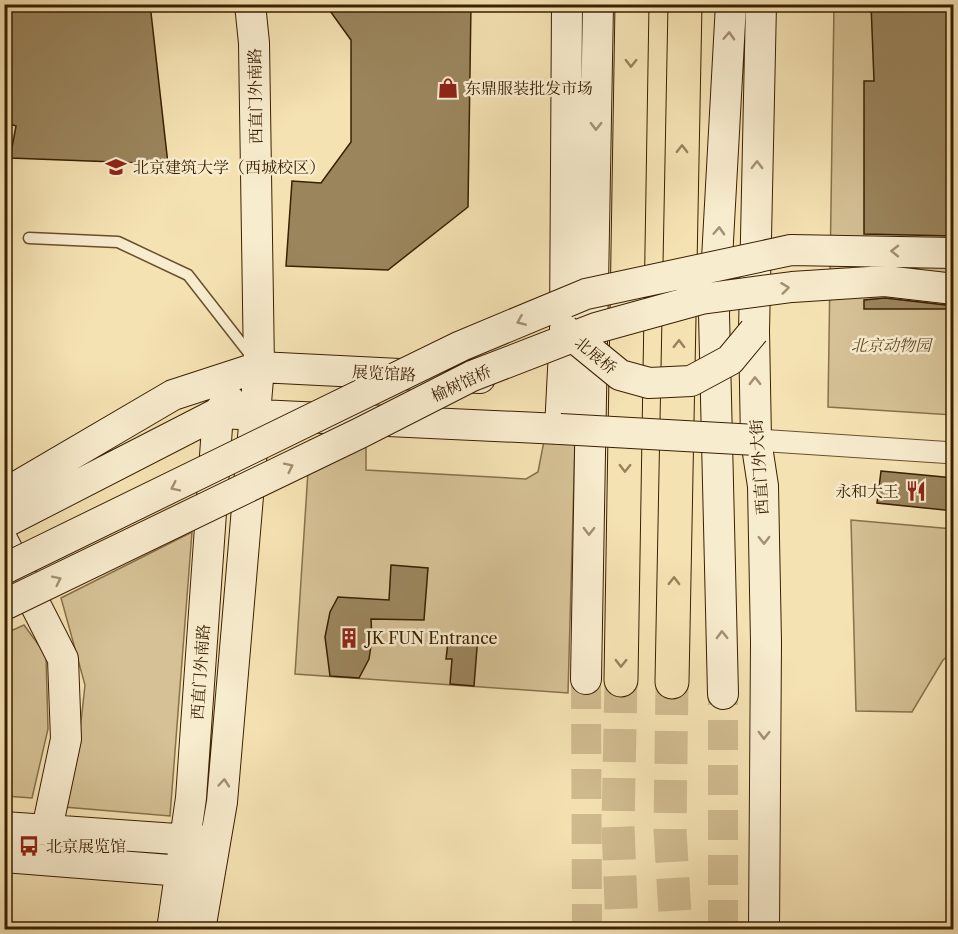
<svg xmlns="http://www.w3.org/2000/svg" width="958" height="934" viewBox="0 0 958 934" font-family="'Libre Caslon Text','Noto Serif SC',serif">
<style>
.green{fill:#d5c195;stroke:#88704a;stroke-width:1.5}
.building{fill:#9b855d;stroke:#3a2000;stroke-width:1.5}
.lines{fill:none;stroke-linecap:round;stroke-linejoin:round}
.secondary-tunnel{stroke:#d0bb8f;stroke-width:30;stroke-dasharray:30 15;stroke-linecap:butt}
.highway-tunnel{stroke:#d0bb8f;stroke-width:33;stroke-dasharray:33 16;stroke-linecap:butt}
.lane-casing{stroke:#69502d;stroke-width:13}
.street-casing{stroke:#69502d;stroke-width:23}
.secondary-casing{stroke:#3a2000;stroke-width:32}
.highway-casing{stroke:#3a2000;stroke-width:35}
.lane{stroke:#f8ecce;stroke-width:10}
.street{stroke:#f8ecce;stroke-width:21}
.secondary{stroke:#f8ecce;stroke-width:30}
.highway{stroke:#f5e2b3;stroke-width:33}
.secondary-bridge-casing{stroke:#3a2000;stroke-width:32;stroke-linecap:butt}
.secondary-bridge{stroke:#f8ecce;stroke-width:30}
.oneway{stroke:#a29071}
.oneway2{stroke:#98815a}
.labels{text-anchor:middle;stroke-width:5;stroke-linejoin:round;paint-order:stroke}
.poi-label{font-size:16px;fill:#3a2000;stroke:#f8ecce;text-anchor:start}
.street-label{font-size:16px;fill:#3a2000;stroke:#f8ecce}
.park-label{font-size:16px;font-style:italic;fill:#614825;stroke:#f8ecce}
</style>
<rect width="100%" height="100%" fill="#f5e2b3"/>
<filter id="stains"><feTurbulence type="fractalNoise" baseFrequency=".00333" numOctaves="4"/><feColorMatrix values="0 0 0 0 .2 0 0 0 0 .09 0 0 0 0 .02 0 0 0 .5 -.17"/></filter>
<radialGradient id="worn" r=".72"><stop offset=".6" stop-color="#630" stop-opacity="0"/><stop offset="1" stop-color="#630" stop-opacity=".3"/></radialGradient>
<path class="green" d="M 834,5 L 953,5 L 953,415 L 828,407 Z
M 310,440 L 366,443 L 366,470 L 526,479 L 538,472 L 544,441 L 575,442 L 568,693 L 295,674 Z
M 851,520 L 953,529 L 953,652 L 943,660 L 912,712 L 856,711 Z
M 192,532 L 170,816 L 64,807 L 79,740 L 85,685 L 61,598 Z
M 24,625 L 46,655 L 48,729 L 32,798 L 5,796 L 4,634 Z"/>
<path class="building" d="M 4,4 L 150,4 L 168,164 L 10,158 L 16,126 L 4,122 Z
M 325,4 L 471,4 L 468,207 L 388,270 L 286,266 L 292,181 L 321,183 L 351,142 L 351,40 Z
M 871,4 L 954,4 L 954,236 L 864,234 L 864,81 L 874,81 Z
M 885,298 L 954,306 L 954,309 L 864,309 L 864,300 Z
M 881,471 L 954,478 L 954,511 L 877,503 Z
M 391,565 L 428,568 L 424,620 L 371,619 L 372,639 L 369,659 L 359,678 L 330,676 L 325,637 L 330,612 L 338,597 L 389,600 Z
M 449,634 L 478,635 L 474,686 L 450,684 L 452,659 L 446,659 Z"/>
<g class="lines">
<path class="secondary-tunnel" d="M 586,679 L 587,930
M 723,930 L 723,694"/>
<path class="highway-tunnel" d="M 621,680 L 618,826 L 622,930
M 672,682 L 670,830 L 676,930"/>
<g class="lane-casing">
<path id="lane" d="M 29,238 L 118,242 L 188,275 L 252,357"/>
</g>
<g class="street-casing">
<path id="street" d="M 756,440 L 954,453"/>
</g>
<g class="secondary-casing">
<path id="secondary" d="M 761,4 L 754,331 L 756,440 L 763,486 L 766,642 L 764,930
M 218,413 L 560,429 L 565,330 L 567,4
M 4,494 L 173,395 L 259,367 L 480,378
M 4,523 L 218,413 L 229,400
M 4,543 L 63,659 L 66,739 L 47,829
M 586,679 L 598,4
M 723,694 L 714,314 L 731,4
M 4,827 L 205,841
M 4,857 L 182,871
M 172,930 L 191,798 L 218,413
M 200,930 L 222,802 L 259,367 L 254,43 L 250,4"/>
</g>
<g class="highway-casing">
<path id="highway" d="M 621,680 L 632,4
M 672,682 L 685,4"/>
</g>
<use href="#lane" class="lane"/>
<use href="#street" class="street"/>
<use href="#secondary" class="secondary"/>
<use href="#highway" class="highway"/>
<g class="secondary-bridge-casing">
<path id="secondary-bridge" d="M 565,330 L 620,375 L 649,383 L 691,381 L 730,360 L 754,331
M 560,429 L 756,440
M 4,569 L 461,346 L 586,294 L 791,250 L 954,253
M 4,605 L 360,433 L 472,376 L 596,328 L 701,299 L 792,287 L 885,281 L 954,289"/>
</g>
<use href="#secondary-bridge" class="secondary-bridge"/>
</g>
<defs><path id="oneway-chevron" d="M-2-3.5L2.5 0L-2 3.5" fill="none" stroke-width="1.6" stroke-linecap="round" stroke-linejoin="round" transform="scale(1.5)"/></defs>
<g class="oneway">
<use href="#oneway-chevron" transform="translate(729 36) rotate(-87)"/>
<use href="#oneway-chevron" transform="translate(596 126) rotate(91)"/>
<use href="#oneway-chevron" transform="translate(757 165) rotate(-89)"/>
<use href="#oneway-chevron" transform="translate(719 231) rotate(-87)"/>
<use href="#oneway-chevron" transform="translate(895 251) rotate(-179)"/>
<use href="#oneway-chevron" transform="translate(785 288) rotate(-7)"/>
<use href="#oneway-chevron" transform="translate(521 321) rotate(157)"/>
<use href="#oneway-chevron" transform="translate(755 381) rotate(-91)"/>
<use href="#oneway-chevron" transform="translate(289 467) rotate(-26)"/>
<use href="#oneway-chevron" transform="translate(175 487) rotate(154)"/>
<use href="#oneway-chevron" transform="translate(589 531) rotate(91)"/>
<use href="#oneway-chevron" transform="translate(764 540) rotate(89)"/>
<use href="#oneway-chevron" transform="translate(57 580) rotate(-26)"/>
<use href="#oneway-chevron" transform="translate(722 635) rotate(-91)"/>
<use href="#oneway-chevron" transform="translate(764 735) rotate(91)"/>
<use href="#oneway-chevron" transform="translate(224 783) rotate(-85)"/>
</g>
<g class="oneway2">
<use href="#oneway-chevron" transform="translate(631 63) rotate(91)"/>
<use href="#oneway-chevron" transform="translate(682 149) rotate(-89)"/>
<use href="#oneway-chevron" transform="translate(679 344) rotate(-89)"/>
<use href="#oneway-chevron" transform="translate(625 468) rotate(91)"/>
<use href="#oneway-chevron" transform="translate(674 581) rotate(-89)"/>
<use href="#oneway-chevron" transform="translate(621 663) rotate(91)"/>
</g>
<defs>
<g id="shop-bare" transform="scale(1.62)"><path d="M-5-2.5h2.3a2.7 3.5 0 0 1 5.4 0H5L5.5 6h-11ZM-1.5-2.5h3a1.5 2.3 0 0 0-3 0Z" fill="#8f2418" stroke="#f8ecce" stroke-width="2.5" paint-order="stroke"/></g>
<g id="university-bare" transform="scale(1.62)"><path d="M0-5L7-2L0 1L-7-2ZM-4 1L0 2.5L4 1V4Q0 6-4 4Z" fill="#8f2418" stroke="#f8ecce" stroke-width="2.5" paint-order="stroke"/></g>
<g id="restaurant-bare" transform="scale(1.62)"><path d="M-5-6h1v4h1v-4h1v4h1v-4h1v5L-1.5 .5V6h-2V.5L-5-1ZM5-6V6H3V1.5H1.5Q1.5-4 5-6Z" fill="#8f2418" stroke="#f8ecce" stroke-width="2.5" paint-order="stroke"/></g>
<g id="building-bare" transform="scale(1.62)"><path d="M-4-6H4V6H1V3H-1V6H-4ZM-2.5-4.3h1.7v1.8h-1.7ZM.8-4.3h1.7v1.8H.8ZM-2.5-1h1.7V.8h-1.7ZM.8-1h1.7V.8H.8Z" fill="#8f2418" stroke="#f8ecce" stroke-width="2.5" paint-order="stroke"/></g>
<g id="bus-bare" transform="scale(1.62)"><path d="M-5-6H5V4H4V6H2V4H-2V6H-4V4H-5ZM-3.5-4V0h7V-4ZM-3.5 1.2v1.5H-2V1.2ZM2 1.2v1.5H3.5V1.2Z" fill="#8f2418" stroke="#f8ecce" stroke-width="2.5" paint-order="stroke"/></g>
</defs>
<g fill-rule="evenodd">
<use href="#shop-bare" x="448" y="88"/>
<use href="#university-bare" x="116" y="167"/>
<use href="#restaurant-bare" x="916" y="491"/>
<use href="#building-bare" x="349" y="638"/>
<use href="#bus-bare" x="29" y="846"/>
</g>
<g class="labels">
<g class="poi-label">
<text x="465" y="94">东鼎服装批发市场</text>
<text x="133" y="173">北京建筑大学（西城校区）</text>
<text x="899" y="497" text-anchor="end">永和大王</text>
<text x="366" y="644">JK FUN Entrance</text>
<text x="46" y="852">北京展览馆</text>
</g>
<g class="street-label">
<text transform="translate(255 96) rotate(-91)" y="6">西直门外南路</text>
<text transform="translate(596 355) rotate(39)" y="6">北展桥</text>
<text transform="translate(384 373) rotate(3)" y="6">展览馆路</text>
<text transform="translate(461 383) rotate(-25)" y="6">榆树馆桥</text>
<text transform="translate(759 467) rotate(-94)" y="6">西直门外大街</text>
<text transform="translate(200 672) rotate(-86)" y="6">西直门外南路</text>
</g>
<g class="park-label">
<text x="891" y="351">北京动物园</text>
</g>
</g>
<rect width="958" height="934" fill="none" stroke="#f5e2b3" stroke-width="24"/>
<rect x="6" y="6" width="946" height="922" fill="none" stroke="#3a2000" stroke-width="3"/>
<rect x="12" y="12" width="934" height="910" fill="none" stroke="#3a2000" stroke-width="1.5"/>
<rect width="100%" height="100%" filter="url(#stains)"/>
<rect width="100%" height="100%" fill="url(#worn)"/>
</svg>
